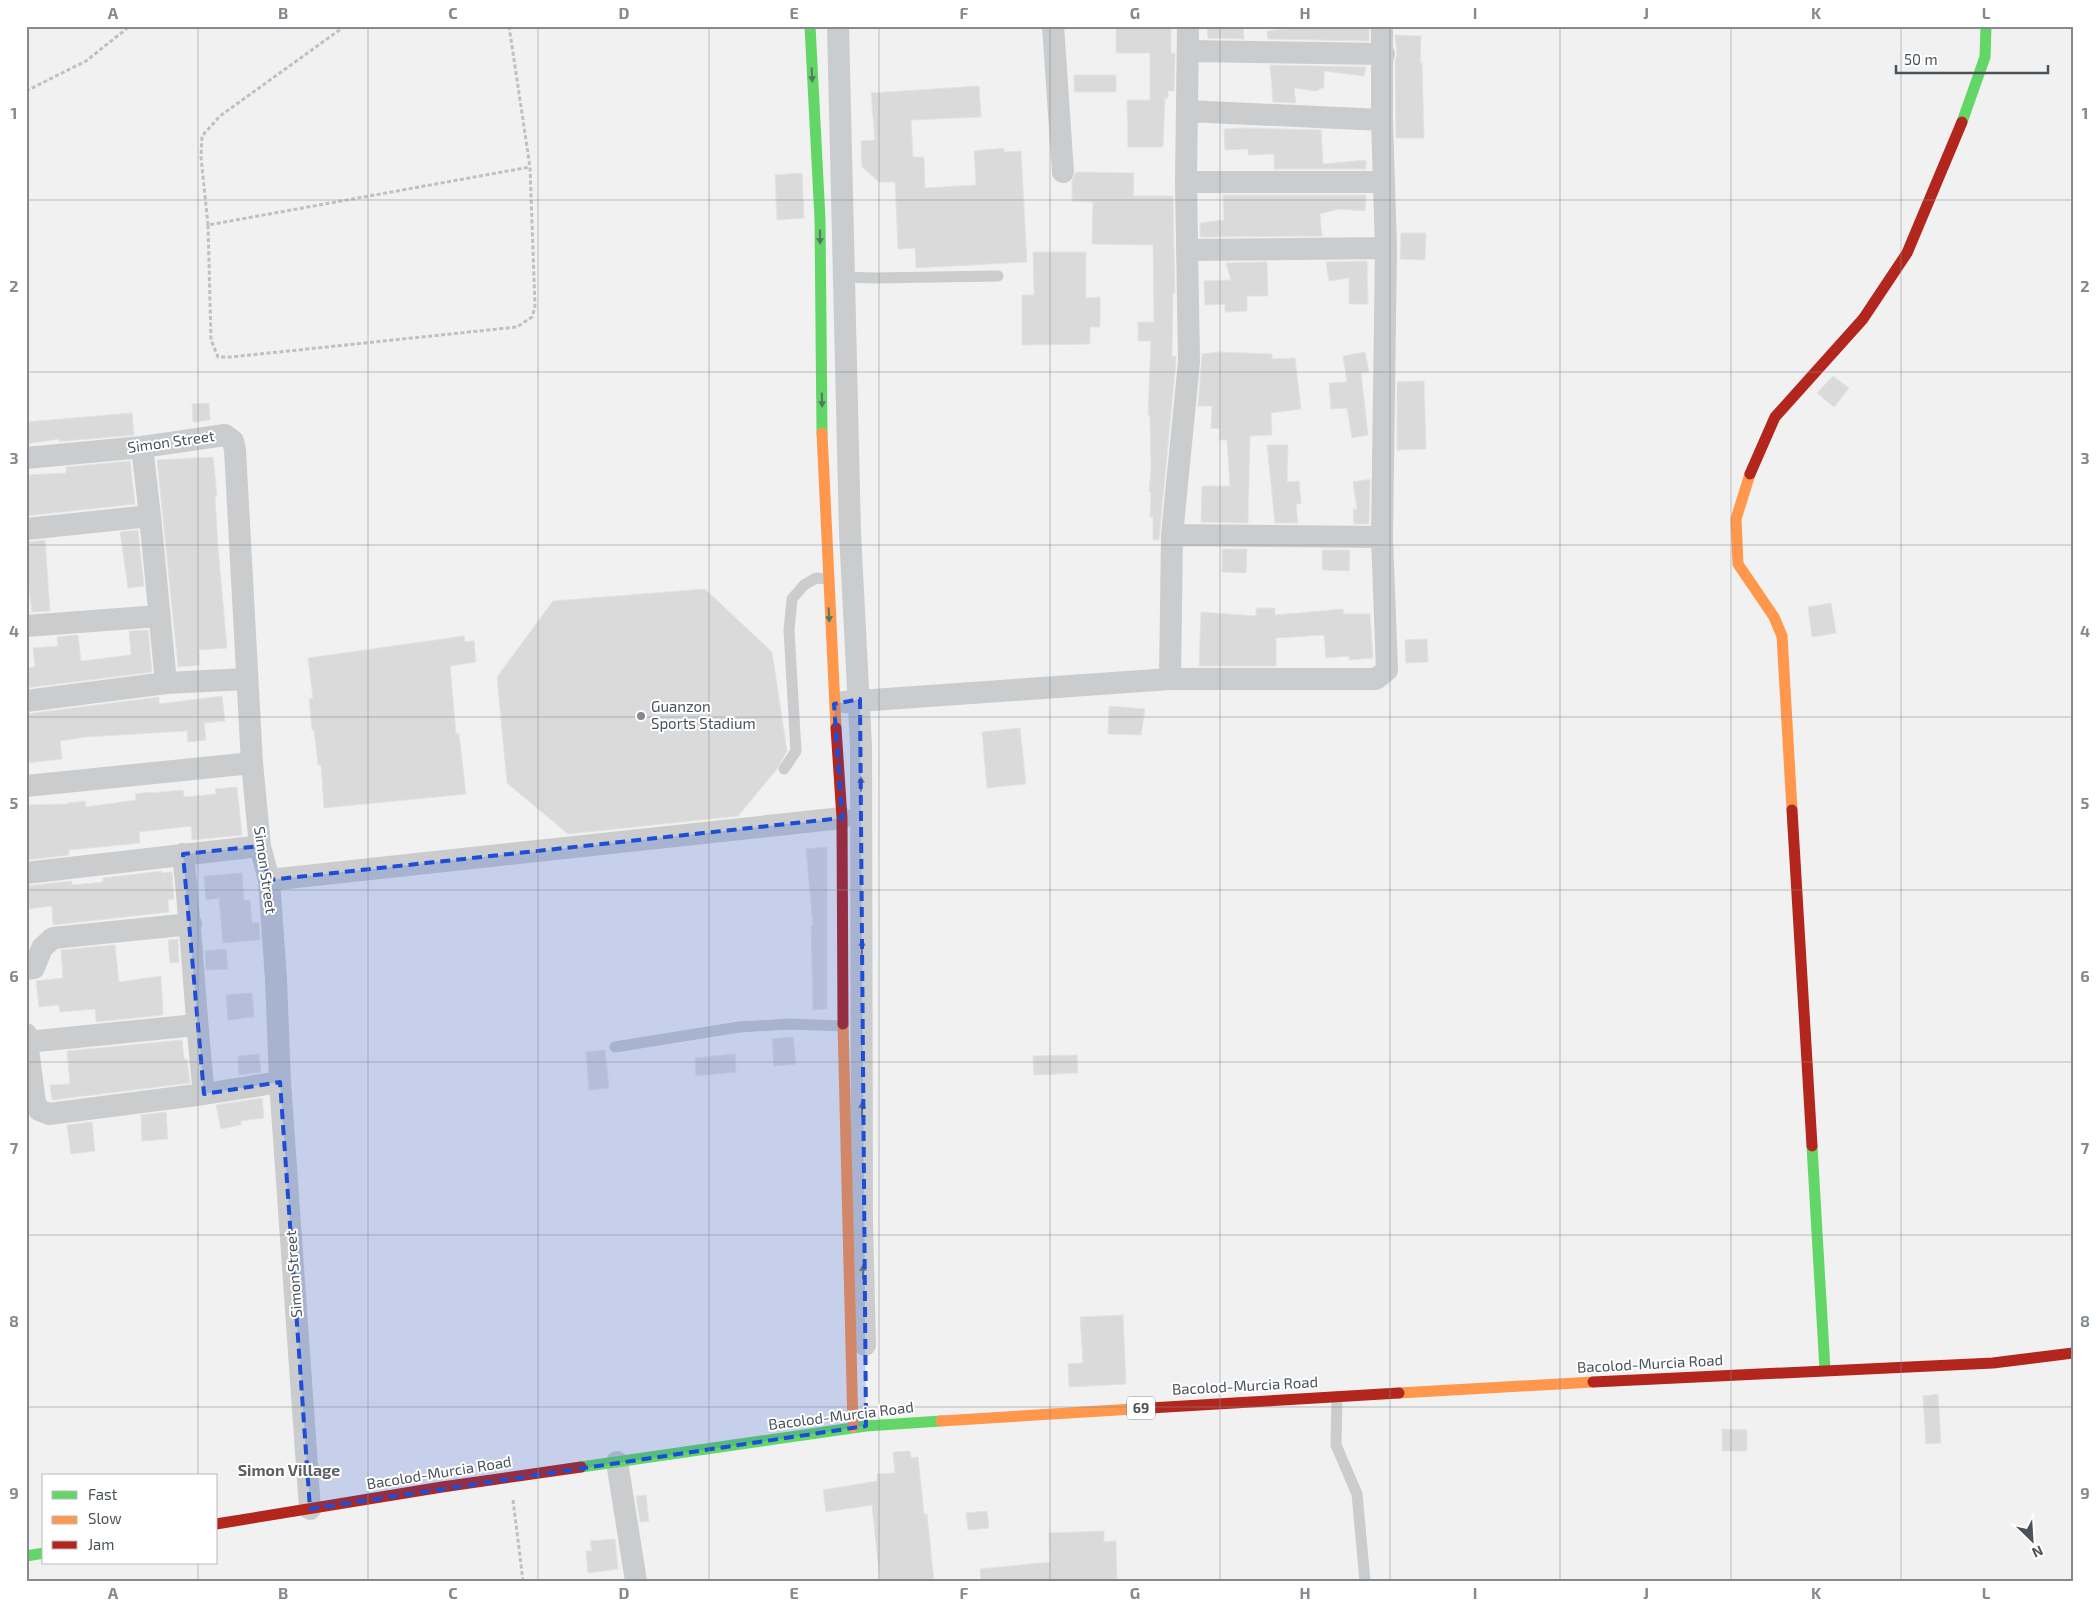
<svg xmlns="http://www.w3.org/2000/svg" width="2099" height="1607" viewBox="0 0 2099 1607" font-family="'Exo 2',sans-serif">
<style>
.building{fill:#dadadb;stroke:#e2e3e3}
.lines{fill:none;stroke-linecap:round;stroke-linejoin:round}
.path{stroke:#bac3c1;stroke-width:3;stroke-dasharray:4 2.5;stroke-linecap:butt}
.lane{stroke:#cbccce;stroke-width:11}
.street{stroke:#cbccce;stroke-width:22}
.fast{stroke:#63d668;stroke-width:11}
.slow{stroke:#ff974d;stroke-width:11}
.jam{stroke:#b3261e;stroke-width:11}
.oneway{fill:#527a5e}
.oneway2{fill:#71777d}
.marked{fill:#1d4ed8;fill-opacity:0.2;stroke:#1d4ed8;stroke-width:4;stroke-dasharray:10 6;stroke-linejoin:round}
.grid{fill:none;stroke:#848a8f;stroke-width:1;stroke-opacity:0.55}
.poi-dot{fill:#848a8f;stroke:#fff;stroke-width:2}
.labels{text-anchor:middle;stroke-width:4;stroke-linejoin:round;paint-order:stroke}
.shield{fill:#fff;stroke:#80868c;stroke-width:1}
.shield-label{font-size:14px;font-weight:bold;fill:#4a525a}
.street-label{font-size:15px;fill:#4a525a;stroke:#fff}
.poi-label{font-size:15px;fill:#4a525a;stroke:#fff;text-anchor:start}
.neighbourhood-label{font-size:16px;font-weight:bold;fill:#5d5f63;stroke:#fff}
.neatline{fill:none;stroke:#848a8f;stroke-width:2}
.grid-label{font-size:16px;text-anchor:middle;font-weight:bold;fill:#848a8f}
</style>
<rect width="100%" height="100%" fill="#f1f1f1"/>
<path class="building" d="M 1116,26 L 1171,26 L 1171,53 L 1175,53 L 1174,91 L 1168,91 L 1168,98 L 1165,98 L 1163,147 L 1128,147 L 1127,100 L 1150,100 L 1150,53 L 1116,53 Z
M 1207,26 L 1243,26 L 1244,39 L 1208,38 Z
M 1311,26 L 1369,26 L 1369,41 L 1268,39 L 1267,31 Z
M 1395,35 L 1421,36 L 1420,63 L 1422,63 L 1424,138 L 1396,138 L 1395,61 L 1397,54 Z
M 1270,65 L 1366,67 L 1364,76 L 1324,71 L 1324,87 L 1316,91 L 1294,88 L 1296,103 L 1273,102 Z
M 1074,75 L 1116,75 L 1116,92 L 1074,92 Z
M 979,86 L 981,117 L 911,120 L 913,157 L 924,157 L 925,188 L 976,185 L 974,151 L 1004,148 L 1004,152 L 1021,151 L 1027,262 L 916,268 L 915,248 L 898,249 L 895,182 L 879,182 L 862,167 L 861,141 L 875,140 L 871,93 Z
M 1244,128 L 1321,130 L 1323,164 L 1366,160 L 1366,169 L 1274,169 L 1274,154 L 1248,155 L 1248,149 L 1225,150 L 1224,129 Z
M 1076,172 L 1134,173 L 1133,196 L 1173,196 L 1175,293 L 1173,293 L 1172,357 L 1176,356 L 1176,361 L 1159,540 L 1153,540 L 1153,517 L 1150,517 L 1151,492 L 1149,492 L 1151,470 L 1150,415 L 1148,415 L 1151,341 L 1138,341 L 1138,322 L 1154,322 L 1153,245 L 1092,244 L 1093,202 L 1072,201 L 1072,181 Z
M 802,173 L 804,218 L 777,220 L 775,175 Z
M 1223,195 L 1366,195 L 1365,211 L 1339,209 L 1320,214 L 1322,236 L 1200,237 L 1200,223 L 1224,220 Z
M 1401,233 L 1426,233 L 1425,260 L 1400,259 Z
M 1033,252 L 1086,252 L 1086,298 L 1100,297 L 1100,327 L 1090,327 L 1090,344 L 1022,345 L 1022,295 L 1034,295 Z
M 1367,261 L 1368,304 L 1349,304 L 1349,278 L 1329,281 L 1326,262 Z
M 1267,262 L 1268,296 L 1247,296 L 1247,311 L 1225,312 L 1225,304 L 1205,305 L 1204,281 L 1231,280 L 1226,263 Z
M 1220,352 L 1272,354 L 1272,359 L 1295,358 L 1301,409 L 1271,413 L 1272,435 L 1250,436 L 1248,523 L 1201,522 L 1202,486 L 1230,486 L 1227,440 L 1219,440 L 1220,429 L 1211,428 L 1212,406 L 1198,406 L 1202,354 Z
M 1365,352 L 1369,372 L 1361,373 L 1368,435 L 1352,438 L 1347,408 L 1331,409 L 1329,383 L 1347,382 L 1343,356 Z
M 1833,376 L 1849,388 L 1834,407 L 1817,393 Z
M 1424,381 L 1426,449 L 1397,450 L 1397,382 Z
M 209,403 L 210,420 L 193,422 L 192,404 Z
M 132,413 L 134,435 L 65,441 L 59,441 L 59,439 L 26,444 L 26,422 Z
M 1267,445 L 1288,445 L 1287,482 L 1299,481 L 1301,504 L 1296,504 L 1298,523 L 1275,523 Z
M 213,457 L 217,496 L 215,496 L 218,547 L 227,648 L 199,650 L 200,665 L 178,667 L 157,460 Z
M 130,461 L 135,504 L 26,516 L 26,475 L 66,473 L 66,467 Z
M 1370,479 L 1369,524 L 1354,524 L 1353,509 L 1357,509 L 1353,482 Z
M 138,530 L 144,586 L 128,588 L 120,532 Z
M 45,540 L 50,611 L 32,612 L 29,589 L 26,589 L 26,542 Z
M 1222,549 L 1247,549 L 1246,573 L 1222,572 Z
M 1322,550 L 1350,550 L 1349,571 L 1322,570 Z
M 705,589 L 772,652 L 787,751 L 777,769 L 738,816 L 568,834 L 507,783 L 497,677 L 553,601 Z
M 1831,603 L 1836,633 L 1812,637 L 1808,607 Z
M 1256,608 L 1275,608 L 1275,615 L 1343,609 L 1344,614 L 1370,614 L 1373,658 L 1349,660 L 1349,656 L 1326,658 L 1324,635 L 1276,638 L 1276,666 L 1199,666 L 1201,612 L 1256,616 Z
M 148,630 L 152,672 L 26,688 L 26,668 L 35,667 L 33,648 L 58,646 L 57,637 L 78,635 L 81,661 L 131,655 L 129,631 Z
M 464,636 L 465,642 L 474,641 L 476,662 L 450,666 L 456,734 L 459,734 L 466,794 L 324,808 L 321,765 L 318,765 L 314,730 L 312,730 L 309,699 L 313,698 L 308,658 Z
M 1427,639 L 1428,662 L 1406,663 L 1405,640 Z
M 222,696 L 225,721 L 204,723 L 206,740 L 188,742 L 187,731 L 85,737 L 60,741 L 62,759 L 26,763 L 26,714 L 159,697 L 159,704 Z
M 1109,706 L 1145,709 L 1141,735 L 1108,734 Z
M 1020,728 L 1026,784 L 987,788 L 982,732 Z
M 237,787 L 242,835 L 192,840 L 191,826 L 139,832 L 140,843 L 69,850 L 69,855 L 26,860 L 26,805 L 68,804 L 68,803 L 85,801 L 86,807 L 136,800 L 135,794 L 150,792 L 151,793 L 183,790 L 184,797 L 216,794 L 215,789 Z
M 827,847 L 827,1009 L 813,1010 L 811,925 L 813,925 L 806,849 Z
M 162,871 L 162,873 L 172,872 L 174,899 L 168,900 L 169,912 L 53,925 L 52,906 L 28,909 L 26,886 L 72,881 L 72,885 L 103,882 L 103,878 Z
M 242,873 L 244,901 L 250,900 L 252,923 L 259,922 L 260,940 L 223,943 L 219,898 L 206,900 L 204,876 Z
M 178,939 L 179,962 L 170,963 L 168,940 Z
M 115,945 L 119,982 L 161,976 L 163,1015 L 96,1022 L 95,1009 L 60,1012 L 59,1005 L 39,1007 L 36,981 L 63,978 L 61,950 Z
M 226,949 L 228,969 L 206,970 L 205,951 Z
M 252,993 L 254,1017 L 228,1020 L 226,995 Z
M 793,1037 L 796,1064 L 774,1066 L 772,1039 Z
M 182,1040 L 184,1059 L 187,1059 L 190,1083 L 52,1100 L 50,1085 L 70,1084 L 67,1051 Z
M 605,1050 L 609,1088 L 589,1090 L 586,1052 Z
M 259,1054 L 261,1072 L 239,1075 L 238,1056 Z
M 735,1054 L 736,1072 L 696,1076 L 695,1058 Z
M 1077,1055 L 1078,1073 L 1034,1075 L 1033,1056 Z
M 262,1098 L 264,1118 L 241,1121 L 241,1125 L 221,1129 L 216,1105 Z
M 166,1112 L 168,1139 L 142,1141 L 141,1115 Z
M 92,1122 L 95,1151 L 71,1154 L 67,1125 Z
M 1123,1315 L 1126,1384 L 1069,1387 L 1068,1364 L 1083,1363 L 1080,1317 Z
M 1938,1394 L 1941,1443 L 1926,1444 L 1923,1396 Z
M 1722,1429 L 1747,1430 L 1747,1451 L 1722,1451 Z
M 910,1451 L 911,1458 L 918,1457 L 924,1514 L 927,1514 L 934,1581 L 880,1581 L 872,1505 L 826,1512 L 823,1490 L 877,1481 L 877,1474 L 895,1473 L 893,1452 Z
M 646,1495 L 649,1521 L 640,1522 L 636,1496 Z
M 987,1511 L 989,1528 L 968,1530 L 966,1513 Z
M 1104,1531 L 1104,1542 L 1116,1541 L 1117,1581 L 981,1581 L 980,1569 L 1050,1562 L 1049,1533 Z
M 615,1539 L 618,1569 L 588,1573 L 586,1551 L 592,1551 L 590,1541 Z"/>
<g class="lines">
<path class="path" d="M 509,26 L 530,167 L 535,307 L 532,317 L 517,327 L 231,357 L 218,357 L 211,340 L 208,225 L 530,167
M 26,91 L 86,61 L 130,26
M 208,225 L 201,157 L 202,136 L 220,116 L 345,26
M 513,1500 L 523,1581"/>
<path class="lane" d="M 844,277 L 874,278 L 998,276
M 784,769 L 796,751 L 789,630 L 792,599 L 804,585 L 816,578 L 828,579
M 615,1047 L 739,1027 L 790,1024 L 843,1026
M 1337,1396 L 1336,1445 L 1357,1494 L 1365,1581"/>
<path class="street" d="M 838,26 L 850,533 L 861,747 L 862,1222 L 865,1345
M 1053,26 L 1063,172
M 1188,51 L 1384,54
M 1187,111 L 1382,120
M 1186,182 L 1384,182
M 1187,250 L 1386,248
M 142,447 L 150,516
M 26,458 L 142,447 L 225,435 L 233,441 L 235,450 L 252,763 L 260,846 L 269,880 L 276,979 L 280,1082 L 310,1509
M 26,529 L 150,516 L 166,683
M 1172,535 L 1382,537
M 26,626 L 159,616
M 1170,679 L 1376,679 L 1387,670 L 1382,537 L 1386,248 L 1382,120 L 1382,26
M 26,701 L 166,683 L 246,679
M 844,702 L 1170,679 L 1172,535 L 1189,362 L 1186,182 L 1188,26
M 26,786 L 252,763
M 183,854 C 192,934 195,1014 204,1094
M 26,873 L 260,846
M 269,880 L 842,818
M 26,969 L 34,968 L 42,948 L 53,938 L 191,924
M 26,1034 L 35,1103 L 39,1110 L 49,1114 L 204,1094 L 280,1082
M 27,1042 L 196,1025
M 617,1462 L 636,1581"/>
<path class="fast" d="M 810,26 L 820,219 L 822,433
M 1962,122 L 1985,57 L 1986,26
M 1812,1146 L 1825,1370
M 581,1467 L 866,1426 L 941,1421
M 26,1556 L 44,1553"/>
<path class="slow" d="M 822,433 L 836,728
M 1750,474 L 1736,519 L 1738,564 L 1774,617 L 1782,636 L 1792,810
M 843,1024 L 853,1427
M 1399,1393 L 1593,1382
M 941,1421 L 1133,1409"/>
<path class="jam" d="M 1750,474 L 1775,417 L 1863,319 L 1907,253 L 1962,122
M 836,728 L 842,818 L 843,1024
M 1792,810 L 1812,1146
M 1593,1382 L 1993,1363 L 2073,1353
M 1133,1409 L 1399,1393
M 216,1524 L 442,1487 L 581,1467"/>
</g>
<defs><path id="oneway-solid" d="M-6-.8H1V-3.2L6.5 0L1 3.2V.8H-6Z" transform="scale(1.25)"/></defs>
<g class="oneway">
<use href="#oneway-solid" transform="translate(812 75) rotate(87)"/>
<use href="#oneway-solid" transform="translate(820 237) rotate(89)"/>
<use href="#oneway-solid" transform="translate(822 400) rotate(89)"/>
<use href="#oneway-solid" transform="translate(829 615) rotate(87)"/>
</g>
<g class="oneway2">
<use href="#oneway-solid" transform="translate(861 784) rotate(-90)"/>
<use href="#oneway-solid" transform="translate(862 947) rotate(-90)"/>
<use href="#oneway-solid" transform="translate(862 1109) rotate(-90)"/>
<use href="#oneway-solid" transform="translate(863 1272) rotate(-91)"/>
</g>
<path class="marked" d="M 860,699 L 866,1426 L 310,1509 L 280,1082 L 204,1094 L 183,854 L 260,846 L 269,880 L 842,818 L 834,704 Z"/>
<path class="grid" d="M 198,26 L 198,1476M 368,26 L 368,1581M 538,26 L 538,1581M 709,26 L 709,1581M 879,26 L 879,1581M 1050,26 L 1050,1581M 1220,26 L 1220,1581M 1390,26 L 1390,1581M 1560,26 L 1560,1581M 1731,26 L 1731,1581M 1901,26 L 1901,1581M 26,200 L 2073,200M 26,372 L 2073,372M 26,545 L 2073,545M 26,717 L 2073,717M 26,890 L 2073,890M 26,1062 L 2073,1062M 26,1235 L 2073,1235M 26,1407 L 2073,1407M 198,1563 L 198,1581"/>
<circle class="poi-dot" cx="641" cy="716" r="5"/>
<g class="labels">
<rect class="shield" x="1127" y="1396.5" width="28" height="23" rx="4"/>
<g class="shield-label">
<text x="1141" y="1413">69</text>
</g>
<g class="street-label">
<text transform="translate(171 442) rotate(-8)" y="5">Simon Street</text>
<text transform="translate(265 870) rotate(82)" y="5">Simon Street</text>
<text transform="translate(294 1274) rotate(-94)" y="5">Simon Street</text>
<text transform="translate(1650 1364) rotate(-3)" y="5">Bacolod-Murcia Road</text>
<text transform="translate(1245 1386) rotate(-3)" y="5">Bacolod-Murcia Road</text>
<text transform="translate(841 1416) rotate(-7)" y="5">Bacolod-Murcia Road</text>
<text transform="translate(439 1473) rotate(-9)" y="5">Bacolod-Murcia Road</text>
</g>
<g class="poi-label">
<text x="651" y="712">Guanzon<tspan x="651" dy="17">Sports Stadium</tspan></text>
</g>
<g class="neighbourhood-label">
<text x="289" y="1476">Simon Village</text>
</g>
</g>
<rect width="2099" height="1607" fill="none" stroke="#ffffff" stroke-width="55"/>
<rect x="42" y="1474" width="175" height="90" fill="#ffffff" stroke="#b7babd"/>
<rect x="52" y="1491" width="25" height="8" fill="#63d668" stroke="#b7babd"/>
<text x="88" y="1500" font-size="15" fill="#4a525a">Fast</text>
<rect x="52" y="1516" width="25" height="8" fill="#ff974d" stroke="#b7babd"/>
<text x="88" y="1524" font-size="15" fill="#4a525a">Slow</text>
<rect x="52" y="1541" width="25" height="8" fill="#b3261e" stroke="#b7babd"/>
<text x="88" y="1550" font-size="15" fill="#4a525a">Jam</text>
<g transform="translate(2032 1540) rotate(155)" stroke="#ffffff" stroke-width="4" paint-order="stroke">
<path d="M0-4L9 19L0 12L-9 19Z" fill="#4a525a"/>
<text y="-8" font-size="14" font-weight="bold" text-anchor="middle" fill="#4a525a">N</text>
</g>
<path d="M1896 65v8h152v-8" fill="none" stroke="#4a525a" stroke-width="2.5"/>
<text x="1904" y="65" font-size="15" fill="#4a525a" stroke="#ffffff" stroke-width="4" paint-order="stroke">50 m</text>
<rect x="28" y="28" width="2044" height="1552" class="neatline"/>
<g class="grid-label">
<text x="113" y="19">A</text>
<text x="283" y="19">B</text>
<text x="453" y="19">C</text>
<text x="624" y="19">D</text>
<text x="794" y="19">E</text>
<text x="964" y="19">F</text>
<text x="1135" y="19">G</text>
<text x="1305" y="19">H</text>
<text x="1475" y="19">I</text>
<text x="1646" y="19">J</text>
<text x="1816" y="19">K</text>
<text x="1986" y="19">L</text>
<text x="14" y="119">1</text>
<text x="2085" y="119">1</text>
<text x="14" y="292">2</text>
<text x="2085" y="292">2</text>
<text x="14" y="464">3</text>
<text x="2085" y="464">3</text>
<text x="14" y="637">4</text>
<text x="2085" y="637">4</text>
<text x="14" y="809">5</text>
<text x="2085" y="809">5</text>
<text x="14" y="982">6</text>
<text x="2085" y="982">6</text>
<text x="14" y="1154">7</text>
<text x="2085" y="1154">7</text>
<text x="14" y="1327">8</text>
<text x="2085" y="1327">8</text>
<text x="14" y="1499">9</text>
<text x="2085" y="1499">9</text>
<text x="113" y="1599">A</text>
<text x="283" y="1599">B</text>
<text x="453" y="1599">C</text>
<text x="624" y="1599">D</text>
<text x="794" y="1599">E</text>
<text x="964" y="1599">F</text>
<text x="1135" y="1599">G</text>
<text x="1305" y="1599">H</text>
<text x="1475" y="1599">I</text>
<text x="1646" y="1599">J</text>
<text x="1816" y="1599">K</text>
<text x="1986" y="1599">L</text>
</g>
</svg>
